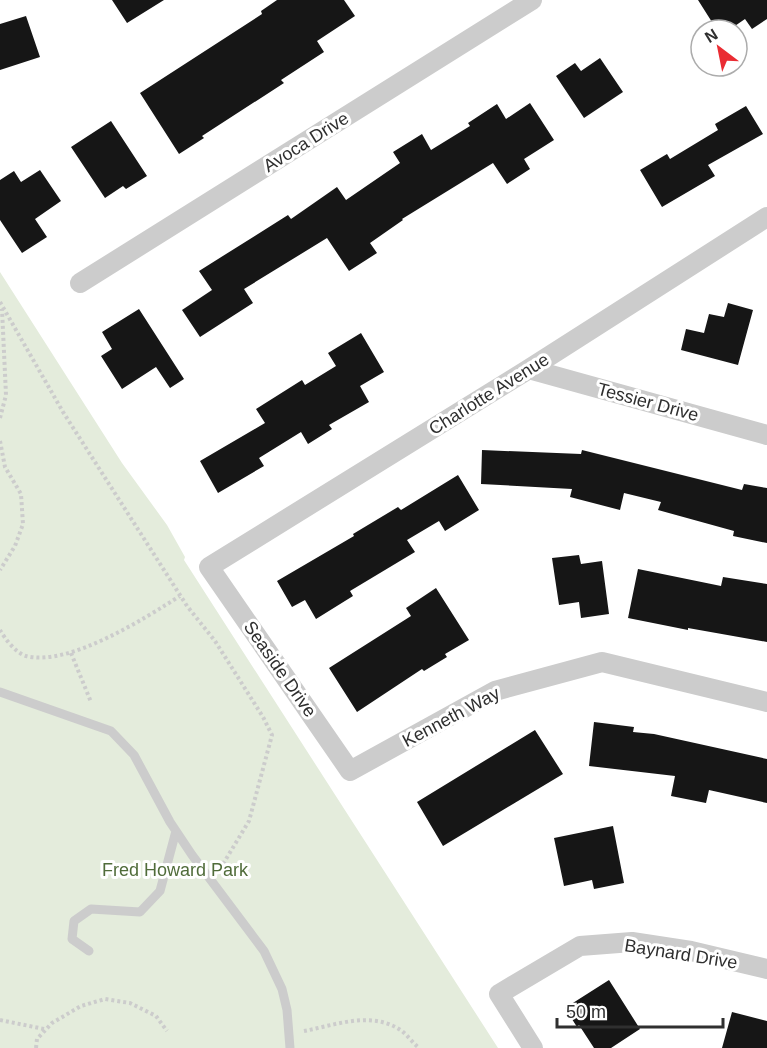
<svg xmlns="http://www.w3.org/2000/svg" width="767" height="1048" viewBox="0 0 767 1048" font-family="Helvetica,sans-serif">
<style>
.green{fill:#e4ecdc}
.building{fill:#161616}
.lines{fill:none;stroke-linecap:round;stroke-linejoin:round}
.path{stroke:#ccc;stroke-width:4;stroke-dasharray:3 3;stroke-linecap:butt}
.lane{stroke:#ccc;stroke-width:9}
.street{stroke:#ccc;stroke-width:20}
.labels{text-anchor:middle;stroke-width:6;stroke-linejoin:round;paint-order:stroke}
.street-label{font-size:18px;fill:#2f2f2f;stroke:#fff}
.park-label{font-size:18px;fill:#506c3a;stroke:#fff}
</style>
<rect width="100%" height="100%" fill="#fff"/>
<path class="green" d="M 0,272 L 122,463 L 167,525 L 185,557 L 184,560 L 498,1048 L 0,1048 Z"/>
<path class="building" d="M 112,0 L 164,0 L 127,23 Z
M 277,0 L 344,0 L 355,16 L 317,41 L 324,52 L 281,80 L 284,83 L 202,136 L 204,138 L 179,154 L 140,93 L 262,14 L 261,11 Z
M 698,0 L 767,0 L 767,19 L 752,29 L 745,19 L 729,30 L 717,30 Z
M 26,16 L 40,57 L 0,70 L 0,24 Z
M 600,58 L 623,92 L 584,118 L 556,76 L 575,63 L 581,71 Z
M 530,103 L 554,140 L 524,159 L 530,169 L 507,184 L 493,163 L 402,219 L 403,220 L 370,243 L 377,253 L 349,271 L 327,238 L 244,289 L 253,303 L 200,337 L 182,310 L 212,290 L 199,271 L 288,215 L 291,219 L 337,187 L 346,200 L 400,163 L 393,152 L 422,134 L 431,150 L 470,126 L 468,123 L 497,104 L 506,119 Z
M 746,106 L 763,134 L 708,165 L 715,176 L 662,207 L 640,170 L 667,154 L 670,159 L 718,130 L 715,124 Z
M 111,121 L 147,176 L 126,189 L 123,186 L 105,198 L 71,147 Z
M 40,170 L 61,201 L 35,219 L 47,237 L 22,253 L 0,220 L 0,180 L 14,171 L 21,182 Z
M 728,303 L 753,310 L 738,365 L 681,350 L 686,329 L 704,333 L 709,314 L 724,317 Z
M 139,309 L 184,379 L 170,388 L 156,367 L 122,389 L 101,356 L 112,349 L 102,332 Z
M 361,333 L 384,372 L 360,386 L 369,402 L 329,425 L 332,429 L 308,444 L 301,432 L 259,458 L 264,466 L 218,493 L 200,461 L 265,423 L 256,409 L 302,380 L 305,385 L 336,366 L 328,353 Z
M 482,450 L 581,454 L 582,450 L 742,490 L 744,484 L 767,488 L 767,543 L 733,536 L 734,531 L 658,510 L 661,502 L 624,493 L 620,510 L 570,497 L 572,489 L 481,484 Z
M 458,475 L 479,510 L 445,531 L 439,521 L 407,540 L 415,552 L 350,591 L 353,596 L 316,619 L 305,600 L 292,607 L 277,581 L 354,536 L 353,534 L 398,507 L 401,510 Z
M 579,555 L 581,564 L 602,561 L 609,614 L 581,618 L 579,602 L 559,605 L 552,558 Z
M 638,569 L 721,586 L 723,577 L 767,584 L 767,642 L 688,628 L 688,630 L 628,618 Z
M 436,588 L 469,640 L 445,654 L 447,657 L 424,671 L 422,669 L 357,712 L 329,668 L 411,616 L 406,608 Z
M 594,722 L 634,727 L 633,732 L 654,734 L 767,759 L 767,803 L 709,790 L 706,803 L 671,796 L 675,776 L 589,766 Z
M 535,730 L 563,774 L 443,846 L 417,802 Z
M 613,826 L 624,883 L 594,889 L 592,880 L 564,886 L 554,838 Z
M 609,980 L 640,1029 L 611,1048 L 594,1048 L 579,1025 L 577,1027 L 565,1008 Z
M 732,1012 L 767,1021 L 767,1048 L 722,1048 Z"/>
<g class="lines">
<path class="path" d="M 0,302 L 63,412 L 187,606 L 215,641 L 263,717 L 272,735 L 249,821 L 220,869
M 0,418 L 6,395 L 2,309
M 0,441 L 5,467 L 21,494 L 23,524 L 15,546 L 0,570
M 0,630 C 5,639 16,653 26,656 C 69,667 145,618 180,596
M 71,653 L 91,702
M 0,1020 L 44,1029
M 304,1031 C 336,1025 372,1010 402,1031 C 408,1036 413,1043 419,1048
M 36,1048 L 37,1039 L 52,1023 L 81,1006 L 105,999 L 130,1003 L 156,1016 L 167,1031"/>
<path class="lane" d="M 0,692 L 111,731 L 134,755 L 170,822 L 192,855 L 264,951 L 282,989 L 287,1010 L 290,1048
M 89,951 L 72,939 L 74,921 L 91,909 L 140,912 L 160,891 L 176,831"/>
<path class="street" d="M 767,217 L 529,369 L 209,567 L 350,771 L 495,691 L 602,662 L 767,702
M 80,283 L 532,0
M 529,369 L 767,435
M 533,1048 L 499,994 L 580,946 L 632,942 L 691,951 L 767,969"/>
</g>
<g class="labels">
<g class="street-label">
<text transform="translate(306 142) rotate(-32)" y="6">Avoca Drive</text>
<text transform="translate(489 394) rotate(-32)" y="6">Charlotte Avenue</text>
<text transform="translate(648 402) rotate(15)" y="6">Tessier Drive</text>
<text transform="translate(280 669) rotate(55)" y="6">Seaside Drive</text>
<text transform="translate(451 717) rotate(-28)" y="6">Kenneth Way</text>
<text transform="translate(681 954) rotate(9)" y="6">Baynard Drive</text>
</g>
<g class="park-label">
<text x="175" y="876">Fred Howard Park</text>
</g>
</g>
<g transform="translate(719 48) rotate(328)"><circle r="28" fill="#ffffff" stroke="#acacac" stroke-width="1.5"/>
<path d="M0-4.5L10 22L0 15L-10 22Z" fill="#ea2c33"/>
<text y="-9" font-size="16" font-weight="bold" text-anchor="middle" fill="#2f2f2f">N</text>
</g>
<path d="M557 1018v9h166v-9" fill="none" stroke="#2f2f2f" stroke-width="3"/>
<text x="566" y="1018" font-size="18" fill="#2f2f2f" stroke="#ffffff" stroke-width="4.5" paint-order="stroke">50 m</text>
</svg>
